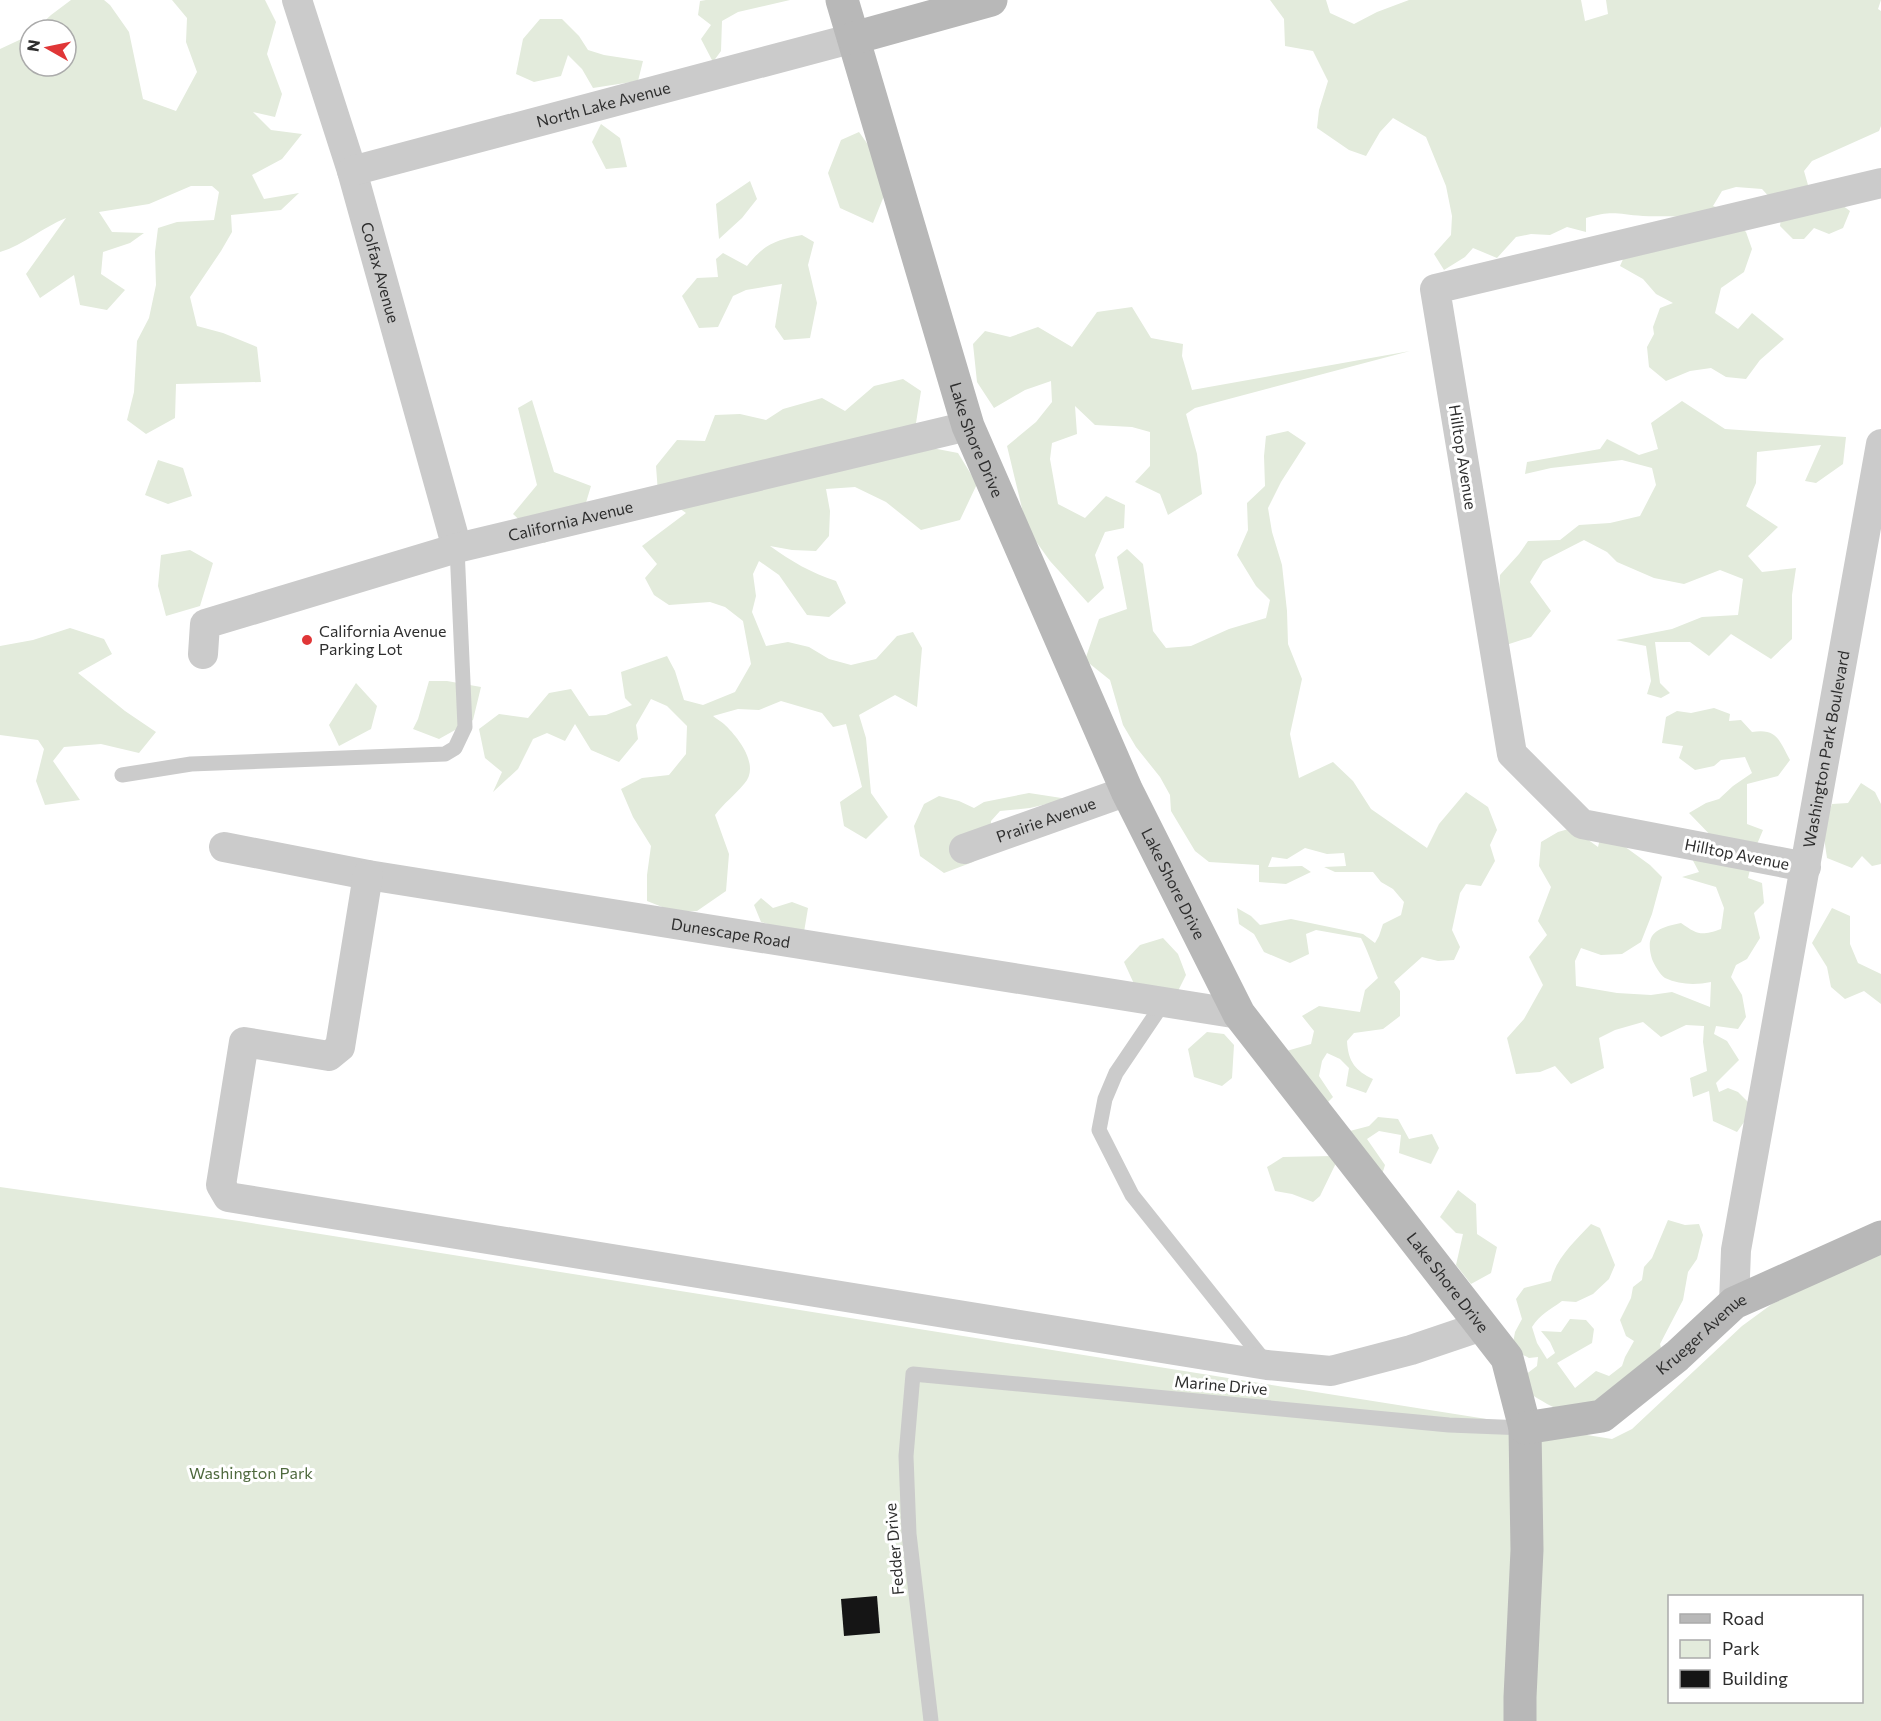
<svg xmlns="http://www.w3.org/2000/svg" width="1881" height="1721" viewBox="0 0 1881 1721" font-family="Commissioner,sans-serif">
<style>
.green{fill:#e3ebdc;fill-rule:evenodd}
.building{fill:#151515}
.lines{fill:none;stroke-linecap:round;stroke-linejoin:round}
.lane{stroke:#cbcbcb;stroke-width:15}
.street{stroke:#cbcbcb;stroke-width:30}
.secondary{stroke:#b8b8b8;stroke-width:33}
.poi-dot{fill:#e03637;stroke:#fff;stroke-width:2}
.labels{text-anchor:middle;stroke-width:6;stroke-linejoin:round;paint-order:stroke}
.street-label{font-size:16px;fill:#2e2e2e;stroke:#fff}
.poi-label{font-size:16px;fill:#2e2e2e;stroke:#fff;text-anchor:start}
.park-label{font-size:16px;fill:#4e693d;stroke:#fff}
</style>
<rect width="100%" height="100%" fill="#fff"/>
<path class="green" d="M 71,0 L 104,0 L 110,5 L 129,32 L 143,99 L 176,111 L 197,72 L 186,42 L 187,18 L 172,0 L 265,0 L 276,22 L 267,54 L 282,94 L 275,117 L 253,112 L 271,130 L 302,134 L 282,159 L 252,175 L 264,199 L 299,193 L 281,210 L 231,215 L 232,232 L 221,251 L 190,297 L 197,326 L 223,333 L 257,347 L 261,382 L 176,384 L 175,418 L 146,434 L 127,420 L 134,392 L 137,341 L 149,318 L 156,285 L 155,252 L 158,228 L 177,222 L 214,220 L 219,192 L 212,186 L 191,186 L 149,204 L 99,212 L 112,232 L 144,233 L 130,243 L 103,252 L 101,274 L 125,290 L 107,310 L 80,305 L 74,275 L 40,298 L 26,274 L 66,218 C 43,227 24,245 0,252 L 0,49 L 30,35 L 30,66 L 66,66 L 66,30 L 35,30 L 51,15 Z
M 706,0 L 790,0 L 738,12 L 722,21 L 721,51 L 713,62 L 701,39 L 711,25 L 698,15 L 700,1 Z
M 1270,0 L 1326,0 L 1330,13 L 1354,24 L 1377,12 L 1409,0 L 1581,0 L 1585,21 L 1608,14 L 1606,0 L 1881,0 L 1878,9 L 1881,11 L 1881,126 L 1879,131 L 1812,161 L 1804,171 L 1808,185 L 1792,195 L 1834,199 L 1850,211 L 1843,228 L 1829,234 L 1814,228 L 1804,239 L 1793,239 L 1780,226 L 1782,211 L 1762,189 L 1736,187 L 1722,191 L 1713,206 L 1719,208 L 1746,232 L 1752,249 L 1744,272 L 1721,288 L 1715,313 L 1738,329 L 1752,313 L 1784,339 L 1760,360 L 1746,379 L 1726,377 L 1711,368 L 1690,371 L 1666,381 L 1649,367 L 1647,347 L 1654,334 L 1653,327 L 1660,308 L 1673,303 L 1656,294 L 1643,279 L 1620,266 L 1627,250 L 1687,218 C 1671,215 1659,217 1643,216 C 1617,214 1612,210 1586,218 L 1586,232 L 1567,227 L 1550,235 L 1531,234 L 1516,237 L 1497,258 L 1473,248 L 1465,257 L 1444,270 L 1434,254 L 1451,235 L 1452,216 L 1446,186 L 1426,137 L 1393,118 L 1380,132 L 1366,156 L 1349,150 L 1317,128 L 1319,110 L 1328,81 L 1313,51 L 1285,46 L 1284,19 Z
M 540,19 L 562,19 L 579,36 L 588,50 L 604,55 L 643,61 L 638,81 L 593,88 L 582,69 L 568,55 L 561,76 L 534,82 L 516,74 L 523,39 Z
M 601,124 L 620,138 L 627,167 L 606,169 L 592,142 Z
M 859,132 L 876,156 L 886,191 L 873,223 L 840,208 L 828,173 L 841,140 Z
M 750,181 L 757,199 L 742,218 L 719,239 L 716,204 Z
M 802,235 L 814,242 L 808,265 L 817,303 L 810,338 L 784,340 L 775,327 L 782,284 L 746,290 L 733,296 L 718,327 L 699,328 L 682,296 L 697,278 L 718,277 L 716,259 L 723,253 L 747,266 C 764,244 776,240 802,235 Z
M 1132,307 L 1151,338 L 1183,344 L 1182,356 L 1192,390 L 1410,351 L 1195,408 L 1186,414 L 1197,454 L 1202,494 L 1168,515 L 1160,494 L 1135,482 L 1150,466 L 1150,432 L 1132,427 L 1095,425 L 1075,406 L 1077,434 L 1052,443 L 1050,459 L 1058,504 L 1085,518 L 1106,496 L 1125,505 L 1124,528 L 1105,532 L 1095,555 L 1104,588 L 1088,603 L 1050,561 L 1027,529 L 1007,446 L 1036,422 L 1052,402 L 1051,381 L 1025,390 L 994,408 L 977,382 L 973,344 L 985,331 L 1010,337 L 1038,327 L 1072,347 L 1097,312 Z
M 903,379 L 921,391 L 916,423 L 932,448 L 958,453 L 977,484 L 960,520 L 921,530 L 886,502 L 855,487 L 826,489 L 830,511 L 829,536 L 816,551 L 792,550 L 770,546 C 791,561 811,573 836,581 L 846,603 L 829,617 L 807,615 L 779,575 L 759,561 L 753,574 L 756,596 L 752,612 L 766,646 L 788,642 L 809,647 L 829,659 L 851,665 L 876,659 L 897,636 L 913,632 L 922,648 L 917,707 L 895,695 L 859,715 L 866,738 L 871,793 L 888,817 L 866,839 L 844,826 L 840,802 L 862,787 L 846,724 L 833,727 L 822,713 L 781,701 L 759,710 L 738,709 L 713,716 C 716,719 721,721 724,724 C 738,737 761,766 744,784 C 735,795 724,803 715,815 L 729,854 L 726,891 L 697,911 L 675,912 L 647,901 L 647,875 L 651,846 L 633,817 L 621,789 L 642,778 L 669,775 L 686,754 L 687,726 L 667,706 L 651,699 L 636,725 L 638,739 L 619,762 L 591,750 L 575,724 L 565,741 L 547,733 L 533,739 L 518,769 L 493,792 L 502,772 L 485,758 L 479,729 L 499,714 L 528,718 L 549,693 L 571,689 L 589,716 L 606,715 L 632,705 L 625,698 L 621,672 L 667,656 L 675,671 L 684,700 L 703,705 L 735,692 L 751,664 L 743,621 L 725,607 L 710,602 L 669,605 L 654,595 L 645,578 L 657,564 L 642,546 L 686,513 L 658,493 L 656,466 L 677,440 L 705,441 L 715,415 L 740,414 L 766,420 L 783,409 L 822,398 L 845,411 L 874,386 Z
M 532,400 L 554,472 L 591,486 L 578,529 L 544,543 L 513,514 L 537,485 L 518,408 Z
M 1682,401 L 1725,429 L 1846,437 L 1843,464 L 1816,483 L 1805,481 L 1821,445 L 1757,452 L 1756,483 L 1746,506 L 1778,527 L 1748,556 L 1762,572 L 1796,568 L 1792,595 L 1792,639 L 1771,659 L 1731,634 L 1709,656 L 1690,642 L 1655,642 L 1660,683 L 1670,693 L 1661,698 L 1647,694 L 1651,681 L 1646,646 L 1616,640 L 1672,629 L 1702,617 L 1738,615 L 1743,579 L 1720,570 L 1684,584 L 1654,578 L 1617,562 L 1607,552 L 1584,540 L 1543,561 L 1530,582 L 1551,611 L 1531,637 L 1506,645 L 1498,617 L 1500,575 L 1519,554 L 1528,541 L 1560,540 L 1579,525 L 1610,523 L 1640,516 L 1656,485 L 1652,468 L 1622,460 L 1551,468 L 1525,474 L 1527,462 L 1600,449 L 1607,439 L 1639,455 L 1658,449 L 1651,423 Z
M 1288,431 L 1306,443 L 1281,482 L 1268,508 L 1272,532 L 1282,565 L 1287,611 L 1288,644 L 1302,679 L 1290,734 L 1299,778 L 1333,762 L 1353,781 L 1371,809 L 1427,848 L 1439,824 L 1466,792 L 1488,807 L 1497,830 L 1490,845 L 1495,861 L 1481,886 L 1466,884 L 1460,893 L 1452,930 L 1460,947 L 1454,960 L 1438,961 L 1422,957 L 1394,982 L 1400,991 L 1400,1016 L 1383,1029 L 1354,1033 L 1347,1041 C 1348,1062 1356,1071 1373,1079 L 1366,1093 L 1346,1086 L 1349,1068 L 1340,1059 L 1327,1053 L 1322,1061 L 1319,1076 L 1333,1097 L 1325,1105 L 1283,1052 L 1311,1044 L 1314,1031 L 1302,1016 L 1319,1006 L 1360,1012 L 1365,990 L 1378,978 C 1372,965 1368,951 1361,938 L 1316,930 L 1306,934 L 1309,954 L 1290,963 L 1264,952 L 1254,934 L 1239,924 L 1237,908 L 1251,916 L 1260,925 L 1291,919 L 1363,934 L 1375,943 L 1379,936 L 1383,924 L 1401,915 L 1404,902 L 1393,889 L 1381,882 L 1373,872 L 1335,872 L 1324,867 L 1346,866 L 1344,853 L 1327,854 L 1305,848 L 1287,859 L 1272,857 L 1268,867 L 1302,866 L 1311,872 L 1286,884 L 1259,882 L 1259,865 L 1209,862 L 1195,851 L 1171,811 L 1170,795 L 1160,777 L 1136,747 L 1123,725 L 1110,680 L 1085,660 L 1099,619 L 1127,609 L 1117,557 L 1127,549 L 1143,564 L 1153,631 L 1166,648 L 1191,646 L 1229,629 L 1266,618 L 1270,600 L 1256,586 L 1237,555 L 1248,530 L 1247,503 L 1265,486 L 1264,456 L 1266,436 Z
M 158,460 L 183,468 L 192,496 L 168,504 L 145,495 Z
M 190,550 L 213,563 L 200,606 L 166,616 L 158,586 L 161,555 Z
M 70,628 L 104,639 L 112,654 L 78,673 L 125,711 L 156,732 L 139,753 L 101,744 L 64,747 L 53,761 L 80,800 L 45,805 L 36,781 L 44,749 L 38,740 L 0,735 L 0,646 L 33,640 Z
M 429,681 L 447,681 L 481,687 L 473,720 L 439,739 L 413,729 L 418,719 Z
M 356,683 L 377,706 L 371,729 L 339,746 L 329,725 Z
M 1714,708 L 1730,714 L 1729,721 L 1741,720 L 1752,732 C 1777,728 1779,740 1790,760 L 1778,776 L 1747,784 L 1747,824 L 1763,830 L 1755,849 L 1748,878 L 1762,883 L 1764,903 L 1754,913 L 1760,938 L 1747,959 L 1736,965 L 1731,977 L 1742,995 L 1746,1017 L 1738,1029 L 1716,1026 L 1714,1034 L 1727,1041 L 1739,1060 L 1716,1083 L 1719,1092 L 1728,1088 L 1738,1092 L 1754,1108 L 1737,1132 L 1713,1121 L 1709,1091 L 1693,1097 L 1690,1078 L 1707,1071 L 1703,1042 L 1704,1026 L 1686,1025 L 1661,1037 L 1643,1022 L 1615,1030 L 1599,1038 L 1604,1068 L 1571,1084 L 1555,1066 L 1540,1072 L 1516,1074 L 1507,1038 L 1524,1019 L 1543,985 L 1529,957 L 1547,935 L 1538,921 L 1551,887 L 1539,866 L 1541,842 L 1558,832 L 1572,828 L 1598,847 L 1602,830 L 1650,865 L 1662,877 L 1652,914 L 1641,942 L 1622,954 L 1601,955 L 1581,948 L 1575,961 L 1576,986 L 1617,993 L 1651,995 L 1672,992 L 1710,1007 L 1711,982 C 1696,985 1680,985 1665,978 C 1660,975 1654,964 1652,959 C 1644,932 1658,928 1681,923 C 1698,935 1701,936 1721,929 L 1724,908 L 1716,887 L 1682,877 L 1699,872 L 1690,855 L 1718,843 L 1689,813 L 1706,803 L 1719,799 L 1733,786 L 1752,773 L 1745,757 L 1721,760 L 1714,766 L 1695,770 L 1679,758 L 1683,746 L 1662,743 L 1666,717 L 1677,711 L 1691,713 Z
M 1861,783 L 1875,792 L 1881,804 L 1881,864 L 1872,866 L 1862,856 L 1852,868 L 1827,858 L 1823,831 L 1832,804 L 1848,803 Z
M 1029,793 L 1068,799 L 1030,808 L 1000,811 L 991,821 L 990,849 L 973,862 L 944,873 L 920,856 L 914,826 L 924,804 L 939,796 L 959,801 L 974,808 L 984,802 Z
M 761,898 L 773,908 L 792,902 L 808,908 L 804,932 L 784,929 L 761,922 L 754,905 Z
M 1832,908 L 1850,916 L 1850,944 L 1858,963 L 1881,974 L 1881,1004 L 1864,991 L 1845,999 L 1831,987 L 1827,967 L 1812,943 Z
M 1163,938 L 1178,954 L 1186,975 L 1177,993 L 1135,986 L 1124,962 L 1140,945 Z
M 1207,1032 L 1224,1034 L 1234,1045 L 1232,1078 L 1222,1086 L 1194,1077 L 1188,1049 Z
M 1378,1117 L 1398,1119 L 1409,1139 L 1432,1134 L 1439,1148 L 1431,1164 L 1399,1153 L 1401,1135 L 1379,1131 L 1367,1139 L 1385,1165 L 1380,1181 L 1337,1161 L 1320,1196 L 1313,1202 L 1292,1194 L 1275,1191 L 1267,1167 L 1283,1157 L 1333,1156 L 1346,1132 L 1369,1126 Z
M 0,1187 L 239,1221 L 1612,1439 L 1632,1429 L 1742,1326 L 1772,1304 L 1805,1287 L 1881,1254 L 1881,1721 L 0,1721 ZM 1670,1596 L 1862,1596 L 1862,1702 L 1670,1702 Z
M 1458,1190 L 1476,1204 L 1477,1234 L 1497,1247 L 1491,1273 L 1471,1284 L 1456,1265 L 1463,1234 L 1456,1233 L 1440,1217 Z
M 1668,1220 L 1685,1225 L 1699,1224 L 1703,1235 L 1697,1259 L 1688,1272 L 1683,1300 L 1660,1344 L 1666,1369 L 1567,1415 C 1554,1407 1540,1401 1528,1392 L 1525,1375 L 1537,1366 L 1538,1357 L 1529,1358 L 1512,1349 L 1515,1332 L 1522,1319 L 1516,1299 L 1524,1288 L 1551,1281 C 1555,1259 1576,1240 1591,1224 L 1600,1228 L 1615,1265 L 1609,1279 L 1593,1294 L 1576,1302 L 1562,1301 C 1550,1310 1540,1314 1532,1327 L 1537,1343 L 1547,1359 L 1555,1353 L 1550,1342 L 1541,1331 L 1561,1332 L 1570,1319 L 1586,1320 L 1594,1329 L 1592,1343 L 1557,1363 L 1575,1388 L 1596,1371 L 1609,1376 L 1622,1366 L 1625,1357 L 1634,1341 L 1626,1336 L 1620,1320 L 1631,1298 L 1633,1287 L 1642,1280 L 1644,1267 L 1652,1258 Z"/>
<path class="building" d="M 877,1596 L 880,1633 L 844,1636 L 841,1599 Z"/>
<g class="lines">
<path class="lane" d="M 122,775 L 191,764 L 445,754 L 455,748 L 465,727 L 457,548
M 1164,1002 L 1116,1073 L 1105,1099 L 1099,1130 L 1132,1195 L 1267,1364
M 931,1721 L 909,1534 L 906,1456 L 913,1374 L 1449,1425 L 1525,1428"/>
<g class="street">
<path id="s1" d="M 297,0 L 352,171 L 457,548"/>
<path id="s2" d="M 352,171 L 854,38"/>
<path id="s3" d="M 203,654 L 205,624 L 457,548 L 968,426"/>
<path id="s4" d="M 224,847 L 368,875 L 1239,1014"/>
<path id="s5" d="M 964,849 L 1127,791"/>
<path d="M 1806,867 L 1582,824 L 1512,754 L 1435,289 L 1881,183"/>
<path d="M 368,875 L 340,1047 L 329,1056 L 244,1042 L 221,1185 L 228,1197 L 1267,1365 L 1331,1371 L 1411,1350 L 1482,1326"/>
<path id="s6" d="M 1734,1303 L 1736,1250 L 1881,444"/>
</g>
<g class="secondary">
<path id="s7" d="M 842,0 L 968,426 L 1127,791 L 1239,1014 L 1507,1358 L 1525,1428 L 1527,1550 L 1520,1697 L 1520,1721"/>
<path d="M 854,38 L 991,0"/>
<path id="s8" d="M 1525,1428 L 1602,1416 L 1677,1356 L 1734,1303 L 1881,1237"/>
</g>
</g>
<circle class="poi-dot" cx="307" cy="640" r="6"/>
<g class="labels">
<g class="street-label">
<text dy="6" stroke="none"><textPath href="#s2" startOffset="260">North Lake Avenue</textPath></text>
<text dy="6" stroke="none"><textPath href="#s1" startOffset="285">Colfax Avenue</textPath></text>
<text dy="6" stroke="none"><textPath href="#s7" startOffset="460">Lake Shore Drive</textPath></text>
<text transform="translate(1463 457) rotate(81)" y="6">Hilltop Avenue</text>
<text dy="6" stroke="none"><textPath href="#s3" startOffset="410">California Avenue</textPath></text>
<text dy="6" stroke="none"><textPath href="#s6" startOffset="562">Washington Park Boulevard</textPath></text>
<text dy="6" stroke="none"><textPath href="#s5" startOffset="87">Prairie Avenue</textPath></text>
<text transform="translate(1737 854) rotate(11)" y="6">Hilltop Avenue</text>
<text dy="6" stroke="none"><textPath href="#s7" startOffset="946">Lake Shore Drive</textPath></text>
<text dy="6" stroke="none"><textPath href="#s4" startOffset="514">Dunescape Road</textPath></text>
<text dy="6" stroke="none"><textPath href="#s7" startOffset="1432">Lake Shore Drive</textPath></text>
<text dy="6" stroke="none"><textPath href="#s8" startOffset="207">Krueger Avenue</textPath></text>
<text transform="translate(1221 1385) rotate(5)" y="6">Marine Drive</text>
<text transform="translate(894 1549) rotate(-95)" y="6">Fedder Drive</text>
</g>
<g class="poi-label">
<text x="319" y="637">California Avenue<tspan x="319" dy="18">Parking Lot</tspan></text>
</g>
<g class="park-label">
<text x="251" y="1479">Washington Park</text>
</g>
</g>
<rect x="1668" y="1595" width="195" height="108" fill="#ffffff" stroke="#ababab" stroke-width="1.5"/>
<rect x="1680" y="1614" width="30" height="9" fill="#b8b8b8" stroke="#ababab" stroke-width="1.5"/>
<text x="1722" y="1625" font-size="18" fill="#2e2e2e">Road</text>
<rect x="1680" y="1640" width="30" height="18" fill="#e3ebdc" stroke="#ababab" stroke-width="1.5"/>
<text x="1722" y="1655" font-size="18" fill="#2e2e2e">Park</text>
<rect x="1680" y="1670" width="30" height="18" fill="#151515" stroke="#ababab" stroke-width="1.5"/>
<text x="1722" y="1685" font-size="18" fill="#2e2e2e">Building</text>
<g transform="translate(48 48) rotate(279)"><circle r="28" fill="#ffffff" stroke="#ababab" stroke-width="1.5"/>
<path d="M0-4.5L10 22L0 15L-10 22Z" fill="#e03637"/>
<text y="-9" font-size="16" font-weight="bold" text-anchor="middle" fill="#2e2e2e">N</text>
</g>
</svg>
